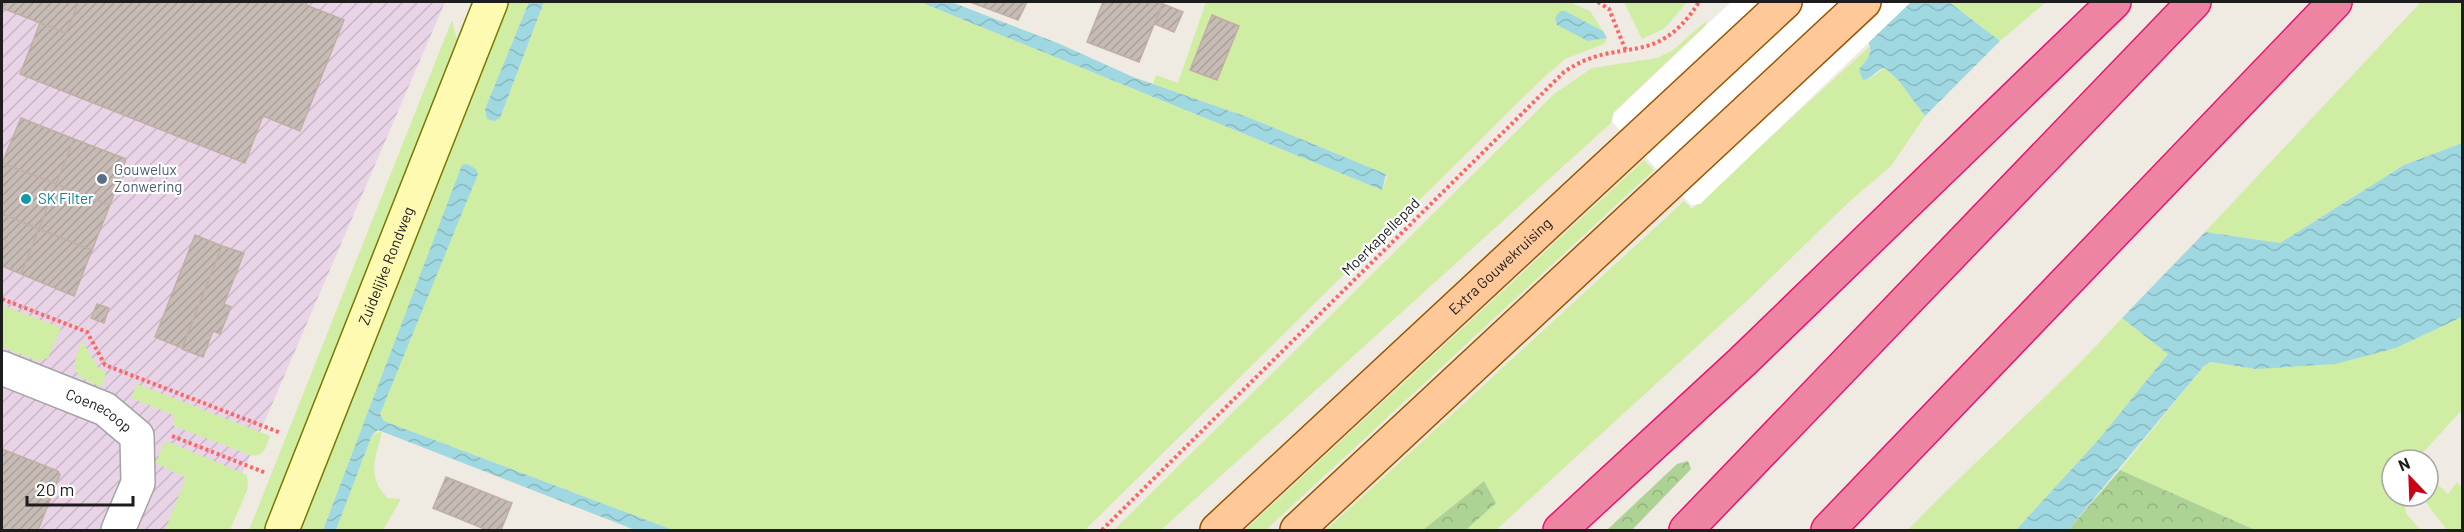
<svg xmlns="http://www.w3.org/2000/svg" width="2464" height="532" viewBox="0 0 2464 532" font-family="Barlow,sans-serif">
<style>
.industrial{fill:url(#industrial-furrows)}
.grass{fill:#d0eda4}
.forest{fill:url(#forest-crowns)}
.water{fill:url(#water-waves)}
.pier{fill:#fff}
.building{fill:url(#building-hatch);stroke:#c2aea4;stroke-width:1.5}
.lines{fill:none;stroke-linecap:round;stroke-linejoin:round}
.street-casing{stroke:#a4a4a4;stroke-width:36}
.secondary-casing{stroke:#787900;stroke-width:36}
.primary-casing{stroke:#975600;stroke-width:36}
.highway-casing{stroke:#e51773;stroke-width:36}
.path{stroke:#ff6464;stroke-width:4;stroke-dasharray:3 3;stroke-linecap:butt}
.street{stroke:#fff;stroke-width:33}
.secondary{stroke:#fefab2;stroke-width:33}
.primary{stroke:#ffc898;stroke-width:33}
.highway{stroke:#ed84a2;stroke-width:33}
.service-dot{fill:#5c6f8a;stroke:#fff;stroke-width:2}
.culture-dot{fill:#0f9aa8;stroke:#fff;stroke-width:2}
.labels{text-anchor:middle;stroke-width:4.5;stroke-linejoin:round;paint-order:stroke}
.service-label{font-size:15px;fill:#4e5e75;stroke:#fff;text-anchor:start}
.culture-label{font-size:15px;fill:#0d838f;stroke:#fff;text-anchor:start}
.street-label{font-size:15px;fill:#1d1d1d;stroke:#fff}
</style>
<defs>
<pattern id="industrial-furrows" width="10" height="10" patternUnits="userSpaceOnUse" patternTransform="scale(1.5)"><rect width="10" height="10" fill="#e9d4e7"/><path d="M-1 1l2-2M0 10L10 0M9 11l2-2" fill="none" stroke="#c7b6c6"/></pattern>
<pattern id="forest-crowns" width="20" height="18" patternUnits="userSpaceOnUse" patternTransform="scale(1.5)"><rect width="20" height="18" fill="#acd294"/><path d="M2 6a3 3 0 1 1 6 0M12 15a3 3 0 1 1 6 0" fill="none" stroke="#94b47f"/></pattern>
<pattern id="water-waves" width="16" height="10" patternUnits="userSpaceOnUse" patternTransform="scale(1.5)"><rect width="16" height="10" fill="#9fd8e0"/><path d="M0 5q4-4 8 0t8 0" fill="none" stroke="#88b9c0"/></pattern>
<pattern id="building-hatch" width="6" height="6" patternUnits="userSpaceOnUse" patternTransform="scale(1.5)"><rect width="6" height="6" fill="#c7bbb5"/><path d="M-1 1l2-2M0 6l6-6M5 7l2-2" fill="none" stroke="#aaa09b"/></pattern>
</defs>
<rect width="100%" height="100%" fill="#efeae2"/>
<path class="industrial" d="M 2,2 L 445,2 L 218,530 L 2,530 Z"/>
<path class="grass" d="M 509,2 L 529,2 L 485,109 L 500,118 L 544,2 L 920,2 L 1382,190 L 1387,177 L 1386,174 L 1250,118 L 1153,84 L 1156,75 L 1178,83 L 1206,2 L 1570,2 L 1590,11 L 1603,31 L 1565,11 L 1588,41 L 1607,38 L 1604,44 L 1565,59 L 1541,80 L 1085,530 L 673,530 L 384,421 L 380,414 L 463,164 L 323,530 L 300,530 Z
M 1624,2 L 1687,2 L 1665,28 L 1642,39 Z
M 1949,2 L 2046,2 L 2000,41 Z
M 2421,2 L 2462,2 L 2462,143 L 2404,165 L 2280,243 L 2205,232 Z
M 452,20 L 457,40 L 265,530 L 249,530 Z
M 1706,21 L 1706,25 L 1613,113 L 1611,123 L 1161,530 L 1114,530 L 1554,94 L 1592,68 L 1657,58 L 1673,50 Z
M 1870,46 L 1870,54 L 1859,70 L 1869,79 L 1885,68 L 1899,81 L 1925,116 L 1891,166 L 1850,201 L 1751,297 L 1496,530 L 1466,530 L 1496,503 L 1484,481 L 1423,530 L 1326,530 L 1684,201 L 1692,209 Z
M 1644,160 L 1654,170 L 1266,530 L 1245,530 Z
M 2,305 L 61,328 L 48,358 L 38,361 L 2,347 Z
M 2462,317 L 2462,410 L 2416,460 L 2392,460 L 2392,496 L 2403,496 L 2406,513 L 2420,530 L 2255,530 L 2120,470 L 2204,366 L 2211,362 L 2256,369 L 2396,348 Z
M 2122,318 L 2168,354 L 2099,439 L 2016,530 L 1908,530 C 1977,457 2055,393 2122,318 Z
M 82,341 L 99,369 L 106,372 L 102,387 C 72,375 69,371 82,341 Z
M 137,384 L 270,436 C 266,446 264,458 250,455 L 174,426 L 174,415 L 131,398 Z
M 382,431 C 376,459 365,475 388,498 L 401,499 L 383,530 L 336,530 L 372,435 Z
M 169,442 L 247,475 L 248,488 L 230,530 L 165,530 L 186,478 L 156,463 L 163,444 Z
M 2431,478 L 2448,494 L 2457,482 L 2462,487 L 2462,530 L 2447,530 L 2427,504 L 2425,496 L 2428,496 L 2428,483 Z"/>
<path class="forest" d="M 1688,461 L 1691,469 L 1632,530 L 1607,530 L 1677,464 Z
M 2120,470 L 2255,530 L 2068,530 Z
M 1484,481 L 1496,503 L 1466,530 L 1423,530 Z"/>
<path class="water" d="M 529,2 L 544,2 L 500,118 L 494,121 L 487,119 L 485,109 Z
M 920,2 L 951,2 L 1060,44 L 1133,77 L 1250,118 L 1386,174 L 1382,190 Z
M 1822,2 L 1949,2 L 2000,41 L 1925,116 L 1899,81 L 1885,68 C 1876,69 1873,79 1863,80 L 1859,70 C 1862,65 1868,59 1870,53 C 1875,35 1835,12 1822,2 Z
M 1560,11 L 1565,11 L 1603,31 L 1607,38 L 1588,41 L 1557,25 L 1555,18 Z
M 2462,143 L 2462,317 L 2396,348 L 2335,364 L 2256,369 L 2211,362 L 2204,366 L 2068,530 L 2016,530 L 2099,439 L 2168,354 L 2122,318 L 2205,232 L 2280,243 L 2404,165 Z
M 467,164 L 476,169 L 478,174 L 380,414 L 384,421 L 673,530 L 635,530 L 378,430 L 372,435 L 336,530 L 323,530 L 462,165 Z"/>
<path class="pier" d="M 1731,2 L 1911,2 L 1700,204 L 1691,205 L 1612,122 L 1614,113 Z"/>
<path class="building" d="M 2,2 L 79,2 L 66,33 L 2,8 Z
M 79,2 L 308,2 L 306,5 L 344,20 L 300,131 L 263,116 L 245,163 L 20,74 L 40,23 L 66,33 Z
M 970,2 L 1027,2 L 1018,20 Z
M 1103,2 L 1163,2 L 1139,62 L 1087,42 Z
M 1163,4 L 1183,12 L 1174,32 L 1155,24 Z
M 1212,15 L 1239,26 L 1217,80 L 1190,70 Z
M 21,118 L 74,139 L 56,184 L 2,163 Z
M 74,139 L 126,159 L 110,205 L 56,184 Z
M 2,163 L 56,184 L 39,229 L 2,214 Z
M 56,184 L 110,205 L 92,250 L 39,229 Z
M 2,214 L 39,229 L 21,274 L 2,266 Z
M 39,229 L 92,250 L 74,296 L 21,274 Z
M 195,235 L 222,246 L 182,348 L 155,337 Z
M 222,246 L 244,253 L 224,304 L 231,307 L 220,334 L 213,331 L 203,357 L 182,349 Z
M 97,304 L 109,308 L 104,323 L 91,318 Z
M 2,449 L 58,471 L 60,475 L 38,530 L 2,530 Z
M 446,477 L 512,503 L 501,530 L 487,530 L 433,508 Z"/>
<g class="lines">
<g class="street-casing">
<g id="street">
<path id="s1" d="M 2,368 L 105,409 L 137,436 L 138,483 L 118,530"/>
</g>
</g>
<g class="secondary-casing">
<g id="secondary">
<path id="s2" d="M 282,530 L 491,2"/>
</g>
</g>
<g class="primary-casing">
<g id="primary">
<path id="s3" d="M 1217,530 L 1785,2"/>
<path d="M 1297,530 L 1864,2"/>
</g>
</g>
<g class="highway-casing">
<path id="highway" d="M 1560,530 L 1742,362 L 2114,2
M 1686,530 L 2194,2
M 1828,530 L 2335,2"/>
</g>
<path class="path" d="M 1598,2 L 1609,9 L 1626,51
M 2,299 L 87,332 L 105,365 L 281,433
M 172,436 L 266,473
M 1102,530 L 1564,72 C 1619,34 1655,71 1699,2"/>
<use href="#street" class="street"/>
<use href="#secondary" class="secondary"/>
<use href="#primary" class="primary"/>
<use href="#highway" class="highway"/>
</g>
<circle class="service-dot" cx="102" cy="179" r="6"/>
<circle class="culture-dot" cx="26" cy="199" r="6"/>
<g class="labels">
<g class="service-label">
<text x="114" y="175">Gouwelux<tspan x="114" dy="17">Zonwering</tspan></text>
</g>
<g class="culture-label">
<text x="38" y="204">SK Filter</text>
</g>
<g class="street-label">
<text transform="translate(1381 237) rotate(-45)" y="5">Moerkapellepad</text>
<text dy="5" stroke="none"><textPath href="#s2" startOffset="284">Zuidelijke Rondweg</textPath></text>
<text dy="5" stroke="none"><textPath href="#s3" startOffset="387">Extra Gouwekruising</textPath></text>
<text dy="5" stroke="none"><textPath href="#s1" startOffset="106">Coenecoop</textPath></text>
</g>
</g>
<rect width="2464" height="532" fill="none" stroke="#1d1d1d" stroke-width="6"/>
<g transform="translate(2410 478) rotate(337)"><circle r="28" fill="#ffffff" stroke="#a5a5a5" stroke-width="1.5"/>
<path d="M0-4.5L10 22L0 15L-10 22Z" fill="#cb0014"/>
<text y="-9" font-size="16" font-weight="bold" text-anchor="middle" fill="#1d1d1d">N</text>
</g>
<path d="M27 496v9h106v-9" fill="none" stroke="#1d1d1d" stroke-width="3"/>
<text x="36" y="496" font-size="18" fill="#1d1d1d" stroke="#ffffff" stroke-width="4.5" paint-order="stroke">20 m</text>
</svg>
